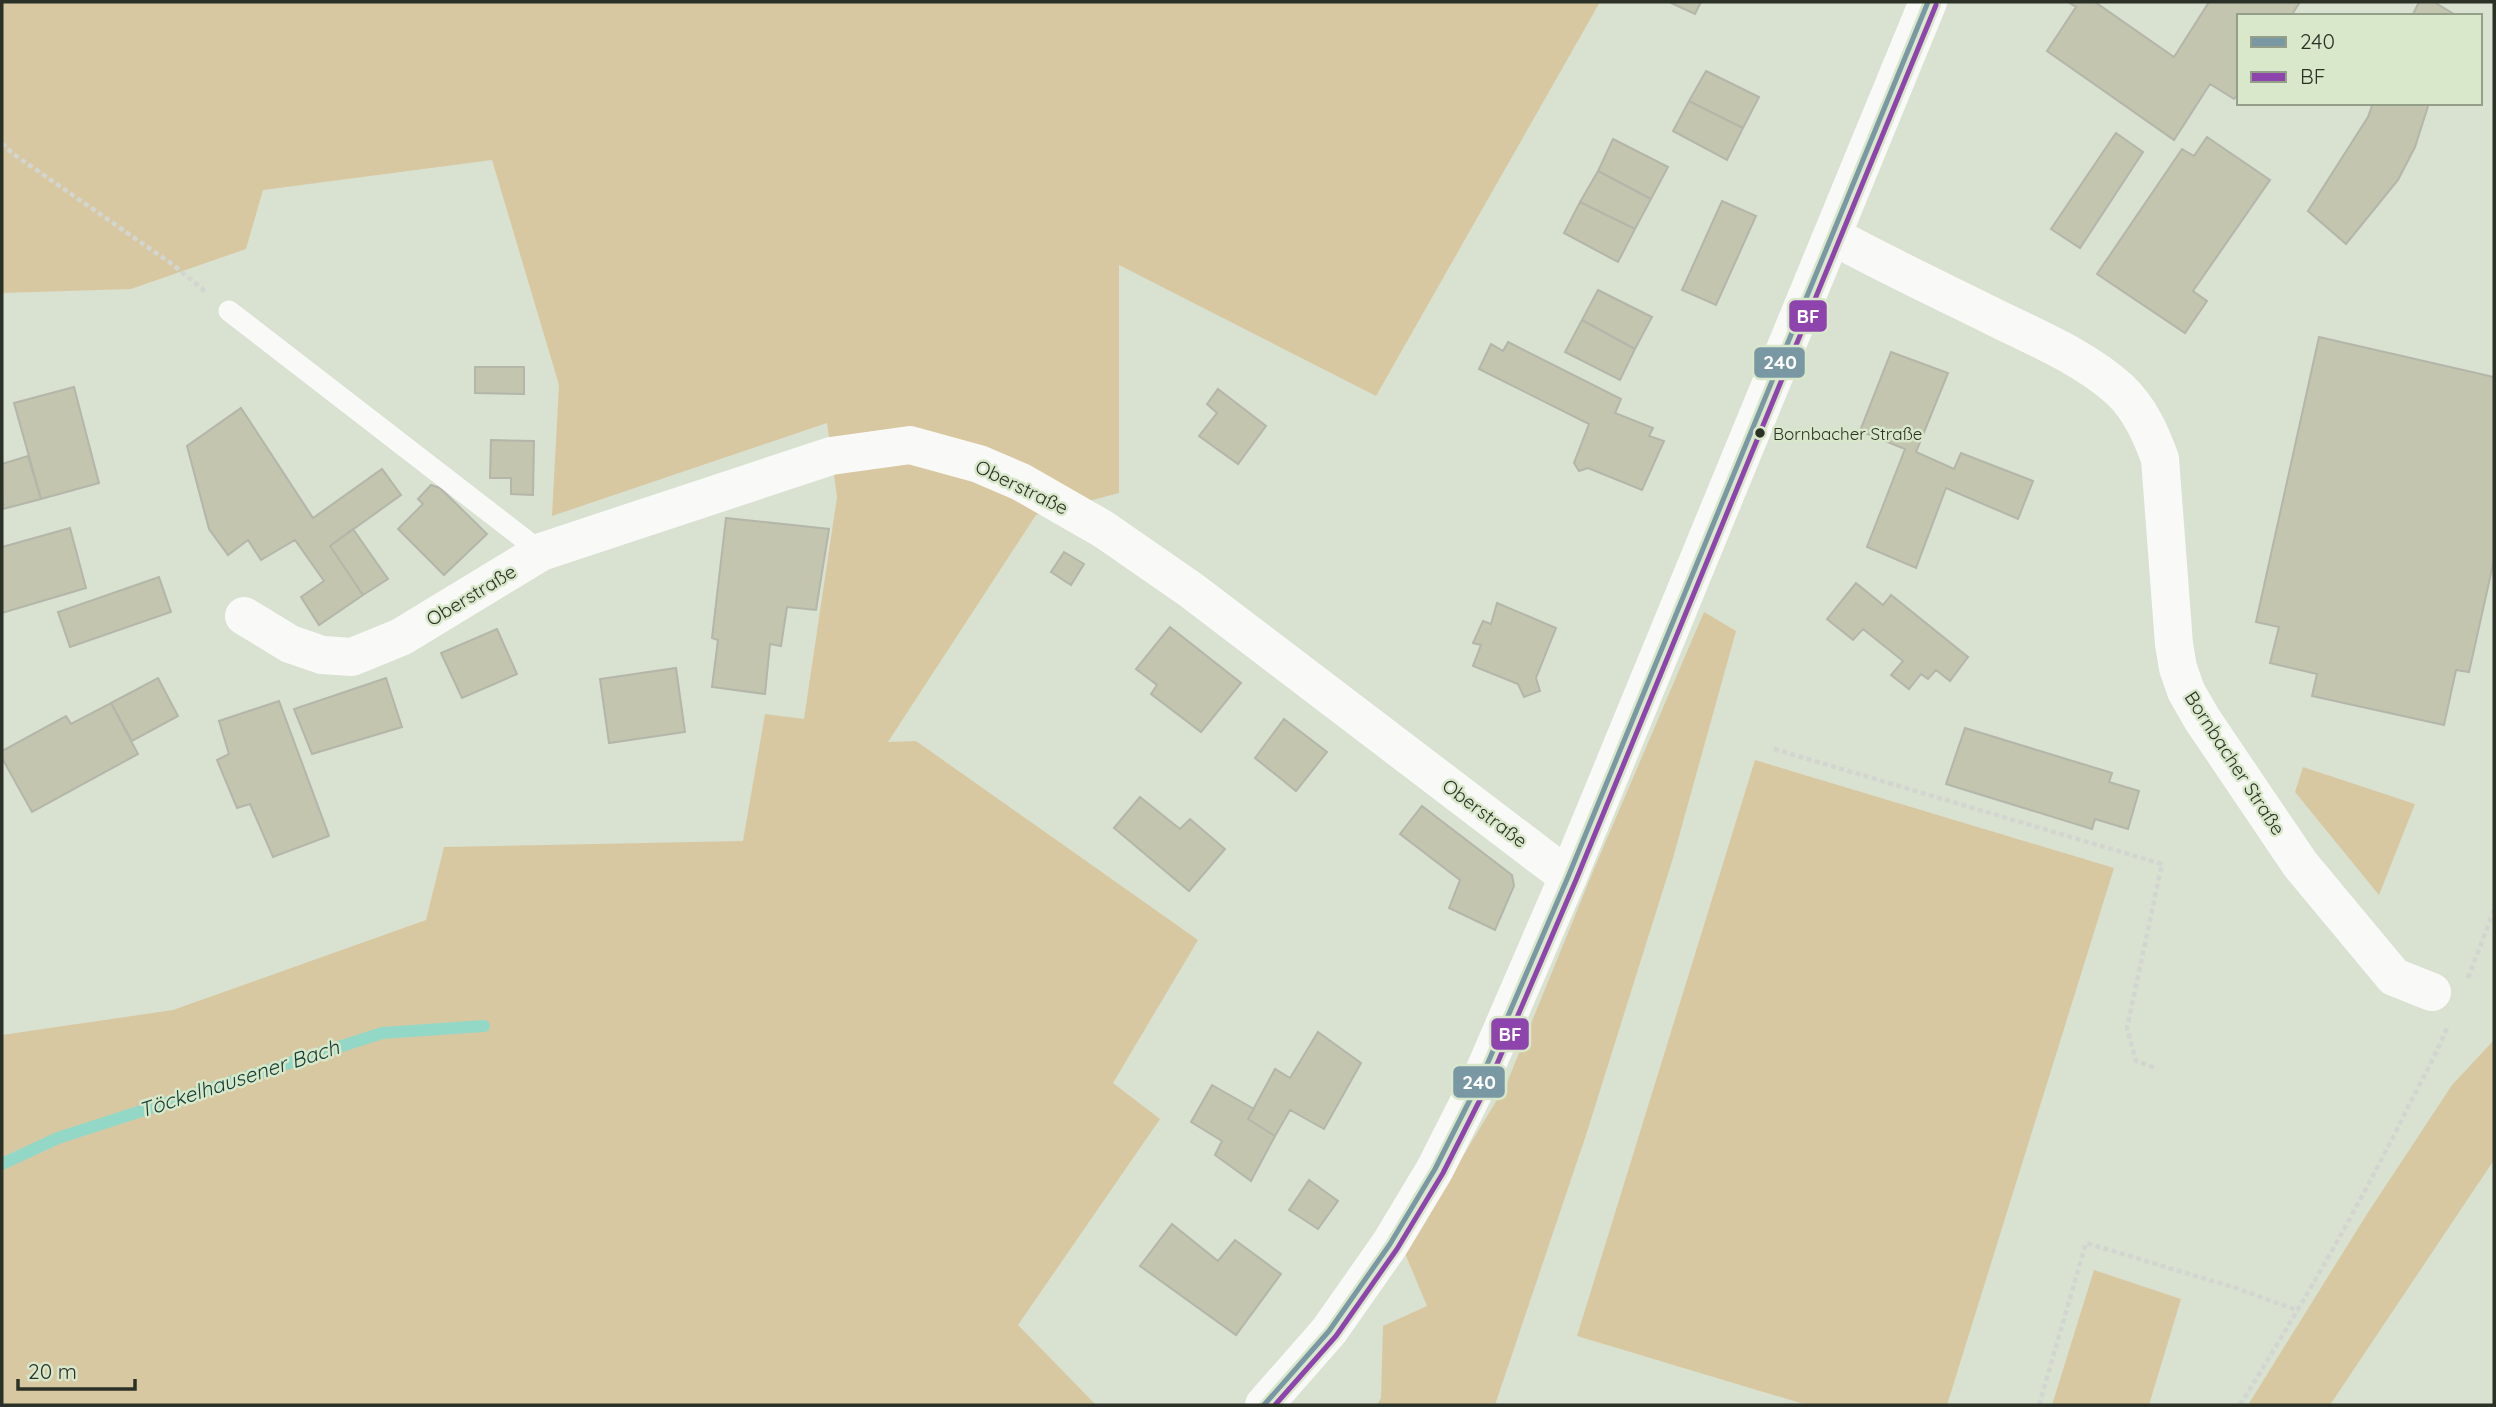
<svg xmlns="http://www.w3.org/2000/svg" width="2496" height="1407" viewBox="0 0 2496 1407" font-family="Quicksand,sans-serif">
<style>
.green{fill:#d8c8a2}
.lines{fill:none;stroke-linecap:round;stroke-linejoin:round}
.stream{stroke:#93d8c7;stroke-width:12}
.building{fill:#c3c5af;stroke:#b3b6a9;stroke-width:2}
.path{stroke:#d3d5d0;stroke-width:4.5;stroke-dasharray:5 3.5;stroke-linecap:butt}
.lane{stroke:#f9faf8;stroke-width:21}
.street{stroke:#f9faf8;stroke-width:38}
.primary{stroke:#f9faf8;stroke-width:38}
.bus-1-casing{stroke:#d9e8ca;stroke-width:10}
.bus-2-casing{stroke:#d9e8ca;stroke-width:10}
.bus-1{stroke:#7998a4;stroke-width:5}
.bus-2{stroke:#8e44ad;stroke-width:5}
.bus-dot{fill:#2b3126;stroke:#d9e8ca;stroke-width:2.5}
.labels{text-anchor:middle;stroke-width:5;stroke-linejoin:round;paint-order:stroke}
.bus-label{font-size:17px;fill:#2b3126;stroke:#d9e8ca;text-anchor:start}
.street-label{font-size:19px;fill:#2b3126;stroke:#d9e8ca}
.water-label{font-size:21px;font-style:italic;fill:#103d36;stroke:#d9e8ca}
.line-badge{stroke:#d9e8ca;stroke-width:2.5}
.badge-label{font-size:19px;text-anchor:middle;font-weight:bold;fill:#fff}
</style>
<rect width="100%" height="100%" fill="#d9e1d1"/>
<path class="green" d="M 2,2 L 1600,2 L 1376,396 L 1119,265 L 1119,493 L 1036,515 L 888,742 L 916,741 L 1198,940 L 1113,1083 L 1160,1119 L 1018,1325 L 1096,1405 L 2,1405 L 2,1035 L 173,1010 L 426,920 L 444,847 L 743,841 L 765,714 L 804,719 L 837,497 L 827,423 L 552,516 L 559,385 L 492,160 L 263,190 L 246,249 L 131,289 L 2,293 Z
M 1704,612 L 1736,631 L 1673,858 L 1587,1132 L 1495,1405 L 1377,1405 L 1381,1398 L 1383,1326 L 1427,1306 L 1399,1239 L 1463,1156 L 1506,1085 L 1594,869 Z
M 1755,760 L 2114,868 L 1947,1405 L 1807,1405 L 1577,1336 Z
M 2303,767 L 2415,804 L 2379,895 L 2295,792 Z
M 2494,1040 L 2494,1160 L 2330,1405 L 2248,1405 L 2367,1214 L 2452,1085 Z
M 2094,1270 L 2181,1299 L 2149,1405 L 2052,1405 Z"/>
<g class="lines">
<path class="stream" d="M 2,1164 L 58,1138 L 382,1033 L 484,1026"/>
</g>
<path class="building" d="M 1669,2 L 1701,2 L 1695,14 Z
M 2068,2 L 2095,2 L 2174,57 L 2209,2 L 2300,2 L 2291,16 L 2239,16 L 2239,93 L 2234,99 L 2210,84 L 2174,140 L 2047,51 L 2076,7 Z
M 2419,2 L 2434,2 L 2457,16 L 2412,16 Z
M 1706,71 L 1759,97 L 1743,128 L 1689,101 Z
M 1689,101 L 1743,128 L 1727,160 L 1673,131 Z
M 2373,103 L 2429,103 L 2415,147 L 2398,180 L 2346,244 L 2308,211 L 2368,117 Z
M 2116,133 L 2143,152 L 2080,248 L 2051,229 Z
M 2207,137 L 2270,180 L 2193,291 L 2207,301 L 2185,333 L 2097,274 L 2182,149 L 2194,156 Z
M 1613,139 L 1668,167 L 1651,199 L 1598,171 Z
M 1598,171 L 1651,199 L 1635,229 L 1580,202 Z
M 1722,201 L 1756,216 L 1716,305 L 1682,290 Z
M 1580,202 L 1635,229 L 1618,262 L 1564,233 Z
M 1598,290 L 1652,317 L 1635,349 L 1582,320 Z
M 1582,320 L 1635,349 L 1620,380 L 1565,352 Z
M 2319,337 L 2494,377 L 2494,560 L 2469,672 L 2456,670 L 2444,725 L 2312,696 L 2317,674 L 2270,663 L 2279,627 L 2256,622 Z
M 1508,342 L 1621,399 L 1615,413 L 1653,428 L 1649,436 L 1664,441 L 1642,490 L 1588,468 L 1579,471 L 1574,463 L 1589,424 L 1479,369 L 1491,344 L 1503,351 Z
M 1891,352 L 1948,373 L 1916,452 L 1954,469 L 1961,453 L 2033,481 L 2018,519 L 1946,488 L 1916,568 L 1867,547 L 1905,449 L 1860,431 Z
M 475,367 L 524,367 L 524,394 L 475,393 Z
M 74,387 L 99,483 L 41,499 L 14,403 Z
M 1218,389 L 1266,426 L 1238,464 L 1199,436 L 1217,413 L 1207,404 Z
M 241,408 L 313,518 L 382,469 L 401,495 L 330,546 L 363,595 L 319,625 L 301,597 L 324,581 L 295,540 L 261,560 L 248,540 L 228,555 L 209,529 L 187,446 Z
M 491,440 L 534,441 L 533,495 L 511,494 L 511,478 L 490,478 Z
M 28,456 L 41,499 L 3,509 L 2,464 Z
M 431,485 L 440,488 L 487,534 L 444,575 L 398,529 L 423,504 L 418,499 Z
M 726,518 L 829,529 L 816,610 L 787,607 L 781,646 L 770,644 L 765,694 L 712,687 L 718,640 L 712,638 Z
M 70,528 L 86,588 L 2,613 L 2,547 Z
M 353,529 L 388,579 L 363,595 L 330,546 Z
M 1064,552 L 1084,564 L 1071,585 L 1051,572 Z
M 159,577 L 171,612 L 70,647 L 58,612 Z
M 1856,583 L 1883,605 L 1891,595 L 1968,657 L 1950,681 L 1936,670 L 1928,679 L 1921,674 L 1909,689 L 1891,675 L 1903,661 L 1863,629 L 1853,640 L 1827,619 Z
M 1497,603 L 1556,628 L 1536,678 L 1540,691 L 1524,697 L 1518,684 L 1473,666 L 1481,645 L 1473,643 L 1483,621 L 1491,624 Z
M 1170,627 L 1241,683 L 1201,732 L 1151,694 L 1157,685 L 1136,669 Z
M 497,629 L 517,674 L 462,698 L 441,653 Z
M 676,668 L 685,732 L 609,743 L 600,679 Z
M 158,678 L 178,716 L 132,741 L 111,703 Z
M 386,678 L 402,727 L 312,754 L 294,709 Z
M 279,701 L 329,836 L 273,857 L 250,804 L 237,808 L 217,760 L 229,754 L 219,721 Z
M 111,703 L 138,754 L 32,812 L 2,758 L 2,751 L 66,716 L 71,724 Z
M 1284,719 L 1327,752 L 1296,791 L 1255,758 Z
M 1965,728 L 2112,773 L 2109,782 L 2139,791 L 2128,829 L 2095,819 L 2092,829 L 1946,784 Z
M 1140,797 L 1180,829 L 1190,819 L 1225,849 L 1189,891 L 1114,828 Z
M 1422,806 L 1512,875 L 1514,886 L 1495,930 L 1449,908 L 1460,880 L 1400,834 Z
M 1318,1032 L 1361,1063 L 1324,1129 L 1290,1110 L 1275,1136 L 1248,1119 L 1275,1069 L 1290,1078 Z
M 1212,1085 L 1254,1109 L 1248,1119 L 1275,1136 L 1251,1181 L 1215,1155 L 1222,1141 L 1191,1122 Z
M 1309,1180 L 1338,1201 L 1318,1229 L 1289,1210 Z
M 1172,1224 L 1218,1261 L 1235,1240 L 1281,1274 L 1236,1335 L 1140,1266 Z"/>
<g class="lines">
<path class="path" d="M 2,143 L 12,153 L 172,264 L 207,293
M 1774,749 L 2162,864 L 2127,1028 L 2136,1061 L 2156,1068
M 2468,978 L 2494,910
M 2039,1405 L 2086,1243 L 2236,1288 L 2299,1311
M 2240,1405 C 2299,1310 2355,1214 2405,1113 C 2419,1085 2435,1057 2447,1028"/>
<path class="lane" d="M 229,311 L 541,552"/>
<path class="street" d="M 1833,236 C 1888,266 1944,292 2000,320 C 2041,340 2086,359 2120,390 C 2140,409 2151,434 2160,459 L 2174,644 L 2178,668 L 2186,691 L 2202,719 L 2300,864 L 2394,977 L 2432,992
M 244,616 L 290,644 L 322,655 L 352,657 L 401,637 L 541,552 L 831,456 L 910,445 L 979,464 L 1021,482 L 1103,529 L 1191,590 L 1568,877"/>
<path class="primary" d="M 1264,1405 L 1329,1331 L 1390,1244 L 1435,1169 L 1483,1074 L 1568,877 L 1928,2"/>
<g class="bus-1-casing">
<path id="bus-1" d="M 1264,1405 L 1329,1331 L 1390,1244 L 1435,1169 L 1483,1074 L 1568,877 L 1928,2"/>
</g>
<g class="bus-2-casing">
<path id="bus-2" d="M 1275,1405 L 1336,1336 L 1397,1249 L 1443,1173 L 1491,1078 L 1576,880 L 1936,5"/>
</g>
<use href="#bus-1" class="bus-1"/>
<use href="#bus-2" class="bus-2"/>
</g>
<circle class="bus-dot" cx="1760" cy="433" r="6"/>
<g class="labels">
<g class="bus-label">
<text x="1773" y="440">Bornbacher Straße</text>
</g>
<g class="street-label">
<text transform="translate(1022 487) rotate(26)" y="7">Oberstraße</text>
<text transform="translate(471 595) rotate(-31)" y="7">Oberstraße</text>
<text transform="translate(2235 763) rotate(57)" y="7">Bornbacher Straße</text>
<text transform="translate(1485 813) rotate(37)" y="7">Oberstraße</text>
</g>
<g class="water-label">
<text transform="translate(239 1079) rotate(-18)" y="7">Töckelhausener Bach</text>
</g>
</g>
<g class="line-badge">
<rect x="1788" y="299" width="40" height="34" rx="7" fill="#8e44ad"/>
<rect x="1753" y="346" width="53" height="33" rx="7" fill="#7998a4"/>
<rect x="1490" y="1017" width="40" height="34" rx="7" fill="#8e44ad"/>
<rect x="1452" y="1065" width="54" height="34" rx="7" fill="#7998a4"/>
</g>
<g class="badge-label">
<text x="1808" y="323">BF</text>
<text x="1780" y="369">240</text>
<text x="1510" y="1041">BF</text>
<text x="1479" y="1089">240</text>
</g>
<rect width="2496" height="1407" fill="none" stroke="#2b3126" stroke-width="7"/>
<rect x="2237" y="14" width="245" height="91" fill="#d9e8ca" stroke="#939f88" stroke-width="2"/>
<rect x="2251" y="37" width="35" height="10" fill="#7998a4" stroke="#939f88" stroke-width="2"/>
<text x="2300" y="49" font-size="21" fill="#2b3126">240</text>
<rect x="2251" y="72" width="35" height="10" fill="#8e44ad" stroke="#939f88" stroke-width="2"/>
<text x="2300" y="84" font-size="21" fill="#2b3126">BF</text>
<path d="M18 1379v10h117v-10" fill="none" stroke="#2b3126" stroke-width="3.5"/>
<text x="28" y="1379" font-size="21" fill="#2b3126" stroke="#d9e8ca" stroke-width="5" paint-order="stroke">20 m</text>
</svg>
